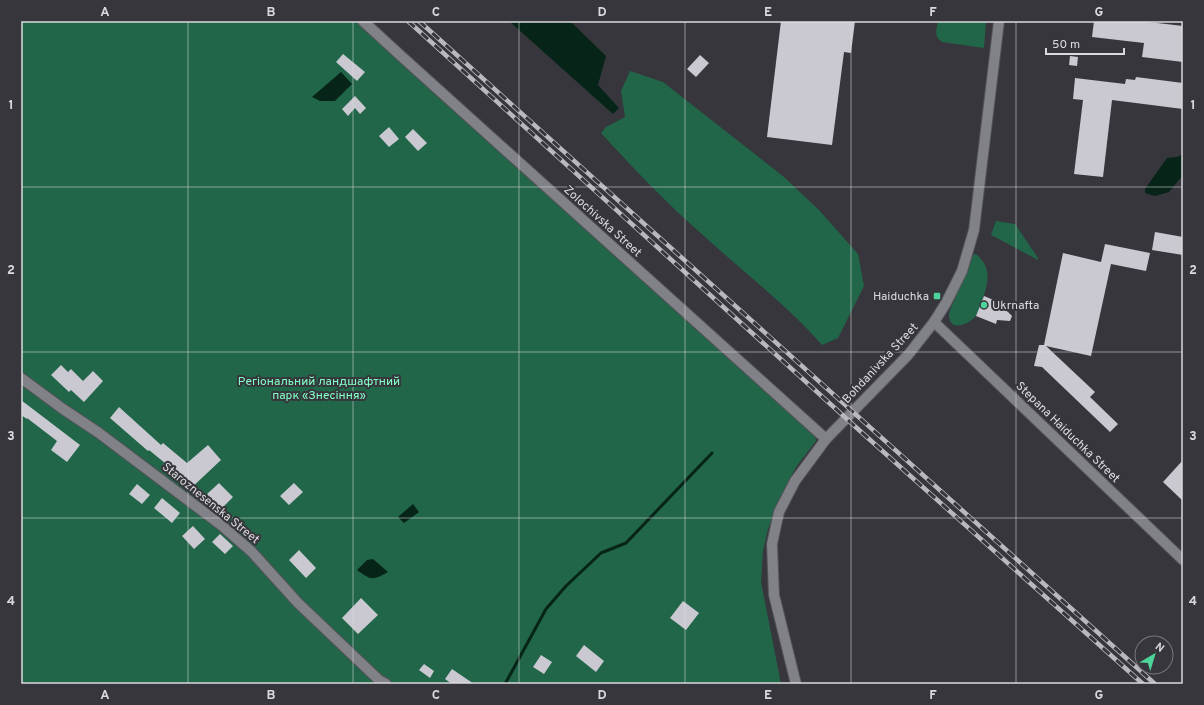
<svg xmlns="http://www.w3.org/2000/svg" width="1204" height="705" viewBox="0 0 1204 705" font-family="Overpass,sans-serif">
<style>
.green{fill:#216649}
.water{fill:#062417}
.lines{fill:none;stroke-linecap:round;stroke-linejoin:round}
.stream{stroke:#062417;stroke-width:3}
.building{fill:#cac9d1}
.street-casing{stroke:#535257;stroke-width:12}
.secondary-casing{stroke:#535257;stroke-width:12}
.street{stroke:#818188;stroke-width:10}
.secondary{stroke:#818188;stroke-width:10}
.rail-casing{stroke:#b9b9bd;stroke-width:4.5}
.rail{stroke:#36363c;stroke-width:3;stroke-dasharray:9;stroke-linecap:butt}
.grid{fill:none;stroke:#dadade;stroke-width:1;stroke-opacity:0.55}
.poi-dot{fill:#4dd39a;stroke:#36363c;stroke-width:1.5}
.labels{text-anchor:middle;stroke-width:4;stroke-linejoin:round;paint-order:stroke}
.street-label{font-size:12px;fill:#dadade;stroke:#36363c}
.poi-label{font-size:12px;fill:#dadade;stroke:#36363c;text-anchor:end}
.park-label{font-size:12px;fill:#82ffc5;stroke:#36363c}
.neatline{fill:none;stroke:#dadade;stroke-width:1.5}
.grid-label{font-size:13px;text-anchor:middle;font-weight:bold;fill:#dadade}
</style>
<rect width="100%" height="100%" fill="#36363c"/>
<path class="green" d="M 21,21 L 358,21 L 416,77 L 489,143 L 814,430 L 816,441 L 796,467 L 784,491 L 768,529 L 763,551 L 761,582 L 781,684 L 21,684 Z
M 938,21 L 986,21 L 984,48 L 942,42 C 934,37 936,30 938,21 Z
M 630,71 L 663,82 L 784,177 L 819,210 L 858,254 L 864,286 L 838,338 L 822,345 C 787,305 743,272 704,236 C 667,204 634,169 601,133 L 606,127 L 625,117 L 621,91 Z
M 996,221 L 1015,224 L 1038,258 L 1038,260 L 991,235 Z
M 976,254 C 993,268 988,285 981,303 C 980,307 978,314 975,317 C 966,326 948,332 949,313 L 972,255 Z"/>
<path class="water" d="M 509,21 L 570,21 L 606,56 L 598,85 L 619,108 L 613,114 Z
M 341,72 L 352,84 L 335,101 L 320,101 L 312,97 Z
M 1183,154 L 1183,175 L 1169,192 L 1155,196 L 1145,193 L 1145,189 L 1167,158 L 1177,157 Z
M 413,504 L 419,512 L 404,523 L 398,517 Z
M 373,559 L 388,572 C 372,581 371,580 357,570 L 367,560 Z"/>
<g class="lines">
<path class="stream" d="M 505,684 L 546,609 L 566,586 L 601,553 L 626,543 L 712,453"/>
</g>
<path class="building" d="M 781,21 L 855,21 L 851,53 L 844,52 L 832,145 L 767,137 Z
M 1094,21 L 1140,21 L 1183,26 L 1183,62 L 1142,57 L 1144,43 L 1092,37 Z
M 343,54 L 365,72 L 357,81 L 336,62 Z
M 700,55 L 709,63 L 696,77 L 687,69 Z
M 1070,56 L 1078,57 L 1077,66 L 1069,65 Z
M 1136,77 L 1183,83 L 1183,109 L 1112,100 L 1103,177 L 1074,174 L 1083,100 L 1073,99 L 1075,78 L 1125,84 L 1126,79 L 1135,80 Z
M 355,96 L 366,108 L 360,114 L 355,108 L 348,116 L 342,109 Z
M 389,127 L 399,139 L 389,147 L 379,136 Z
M 413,129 L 427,143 L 418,151 L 405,137 Z
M 1155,232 L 1183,237 L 1183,255 L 1152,250 Z
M 1105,244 L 1150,253 L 1146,271 L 1111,264 L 1091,356 L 1046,346 L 1095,392 L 1090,397 L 1118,424 L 1110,432 L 1042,367 L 1034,366 L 1039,345 L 1044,345 L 1063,253 L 1101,262 Z
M 984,296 L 1003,304 L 1002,308 L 1008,312 L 1012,316 L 1010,321 L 997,320 L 996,324 L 976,316 Z
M 61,365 L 68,372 L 71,369 L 83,381 L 93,371 L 103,381 L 84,402 L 71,390 L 69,392 L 51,375 Z
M 21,400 L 80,445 L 67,462 L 51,450 L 57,441 L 27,418 L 27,419 L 21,415 Z
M 119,407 L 161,445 L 163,443 L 187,463 L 208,445 L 221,460 L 188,491 L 178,480 L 182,477 L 149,450 L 148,451 L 110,418 Z
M 1183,460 L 1183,501 L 1163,482 Z
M 219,483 L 233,497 L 221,509 L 207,494 Z
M 294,483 L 303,492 L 289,505 L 280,496 Z
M 137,484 L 150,495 L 142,504 L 129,494 Z
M 162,498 L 180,513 L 172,523 L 154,508 Z
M 193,526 L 205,539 L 194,549 L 182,536 Z
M 220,534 L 233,546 L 225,554 L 212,542 Z
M 299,550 L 316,568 L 306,578 L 289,560 Z
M 361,598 L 378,615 L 358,634 L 342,618 Z
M 683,601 L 699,613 L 686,630 L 670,618 Z
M 584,645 L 604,661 L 596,672 L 576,656 Z
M 541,655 L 552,662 L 544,674 L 533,667 Z
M 424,664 L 434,671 L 430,678 L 419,670 Z
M 452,669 L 474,684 L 452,684 L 445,679 Z"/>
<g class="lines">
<g class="street-casing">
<path id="street" d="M 363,21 L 400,55 L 826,439
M 934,322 L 1183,560
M 21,378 L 63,409 L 99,433 L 221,525 L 252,552 L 298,603 L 379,680 L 386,684"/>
</g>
<g class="secondary-casing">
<path id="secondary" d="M 796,684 L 774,595 L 772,544 L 779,512 L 795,481 L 826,439 L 908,355 L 934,322 L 946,303 L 962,271 L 974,230 L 999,21"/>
</g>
<use href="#street" class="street"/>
<use href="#secondary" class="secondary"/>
<g class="rail-casing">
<path id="rail" d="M 408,21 L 859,430 L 1143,684
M 419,21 L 1155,684"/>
</g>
<use href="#rail" class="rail"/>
</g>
<path class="grid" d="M 188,21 L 188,684M 353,21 L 353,684M 519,21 L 519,684M 685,21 L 685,684M 851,21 L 851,684M 1016,21 L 1016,684M 21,187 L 1183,187M 21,352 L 1183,352M 21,518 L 1183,518"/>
<g class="poi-dot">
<rect x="933" y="292" width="8" height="8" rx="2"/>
<circle cx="984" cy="305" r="4"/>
</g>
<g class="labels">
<g class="street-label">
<text transform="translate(603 221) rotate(42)" y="4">Zolochivska Street</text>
<text transform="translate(880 363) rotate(-47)" y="4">Bohdanivska Street</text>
<text transform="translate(1068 432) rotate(44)" y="4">Stepana Haiduchka Street</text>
<text transform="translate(211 503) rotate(39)" y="4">Staroznesenska Street</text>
</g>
<g class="poi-label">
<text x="929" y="300">Haiduchka</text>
<text x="992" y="309" text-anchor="start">Ukrnafta</text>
</g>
<g class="park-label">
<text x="319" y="385">Регіональний ландшафтний<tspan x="319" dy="14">парк «Знесіння»</tspan></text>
</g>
</g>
<rect width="1204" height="705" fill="none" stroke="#36363c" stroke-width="44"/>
<g transform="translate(1154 655) rotate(38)"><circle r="19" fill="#36363c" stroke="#78787d"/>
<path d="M0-3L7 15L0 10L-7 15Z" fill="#4dd39a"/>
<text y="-6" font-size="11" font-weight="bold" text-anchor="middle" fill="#dadade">N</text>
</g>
<path d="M1046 48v6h78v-6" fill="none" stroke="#dadade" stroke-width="2"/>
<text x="1052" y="48" font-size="12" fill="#dadade" stroke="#36363c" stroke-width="3" paint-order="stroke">50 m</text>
<rect x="22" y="22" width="1160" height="661" class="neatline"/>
<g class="grid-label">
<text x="105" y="16">A</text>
<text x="271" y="16">B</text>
<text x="436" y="16">C</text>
<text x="602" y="16">D</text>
<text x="768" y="16">E</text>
<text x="933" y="16">F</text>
<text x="1099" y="16">G</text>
<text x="11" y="109">1</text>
<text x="1193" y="109">1</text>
<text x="11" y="274">2</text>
<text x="1193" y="274">2</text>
<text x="11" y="440">3</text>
<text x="1193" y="440">3</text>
<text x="11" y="605">4</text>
<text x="1193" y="605">4</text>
<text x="105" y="699">A</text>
<text x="271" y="699">B</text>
<text x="436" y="699">C</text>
<text x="602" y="699">D</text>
<text x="768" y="699">E</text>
<text x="933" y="699">F</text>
<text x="1099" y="699">G</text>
</g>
</svg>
